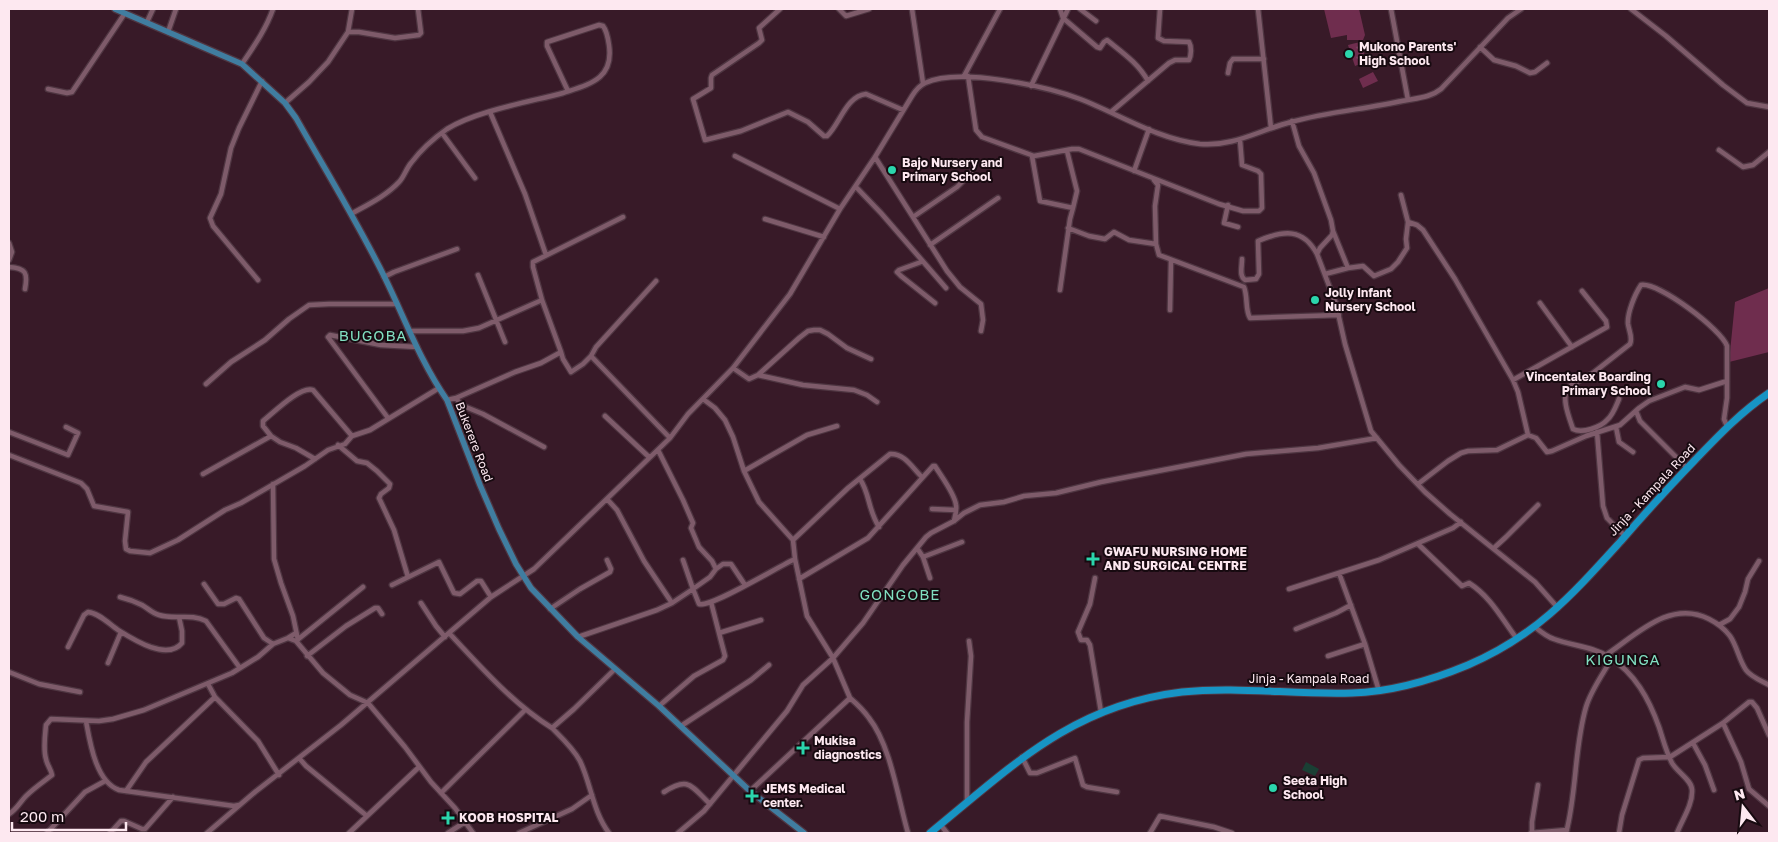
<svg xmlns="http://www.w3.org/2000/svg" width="1778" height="842" viewBox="0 0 1778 842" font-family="'Golos Text',sans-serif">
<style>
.grass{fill:url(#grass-dots)}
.park{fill:#6f2d4e}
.water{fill:#1a3f34}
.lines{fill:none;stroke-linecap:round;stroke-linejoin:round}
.minor-casing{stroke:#4f3642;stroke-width:7}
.major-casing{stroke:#4f3642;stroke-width:8}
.highway-casing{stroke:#4f3642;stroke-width:9}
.minor{stroke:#7e5b6a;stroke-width:4.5}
.major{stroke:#407da0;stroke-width:5.5}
.highway{stroke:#1794c4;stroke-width:7}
.poi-dot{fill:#2bd5ac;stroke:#170a10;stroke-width:2}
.labels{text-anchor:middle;stroke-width:4;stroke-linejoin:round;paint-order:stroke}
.poi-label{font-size:12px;font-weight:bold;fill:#fde8f0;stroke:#170a10;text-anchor:start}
.street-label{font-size:12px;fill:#fde8f0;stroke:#170a10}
.quarter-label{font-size:15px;letter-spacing:1px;fill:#81dfc1;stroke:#170a10}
</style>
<defs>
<pattern id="grass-dots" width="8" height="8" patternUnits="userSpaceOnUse" patternTransform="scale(1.25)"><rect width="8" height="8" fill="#6f2d4e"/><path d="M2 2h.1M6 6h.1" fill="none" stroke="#844b68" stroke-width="1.8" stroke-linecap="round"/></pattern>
</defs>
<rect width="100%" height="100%" fill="#381a28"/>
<path class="grass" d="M 1360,42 L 1367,61 L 1355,66 L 1348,45 Z"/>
<path class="park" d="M 1324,9 L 1359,9 L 1365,35 L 1363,40 L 1347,40 L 1347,35 L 1331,38 Z
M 1373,72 L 1378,81 L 1363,88 L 1359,79 Z
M 1769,288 L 1769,352 L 1729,362 L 1735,302 Z"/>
<path class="water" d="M 1306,762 L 1319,769 L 1315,776 L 1302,770 Z"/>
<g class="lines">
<g class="minor-casing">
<path id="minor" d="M 780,9 L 759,28 L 762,40 L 759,43 L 712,75 L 711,78 L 711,88 L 693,99 L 705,140 L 741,131 L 788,112 L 808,122 L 824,136 L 827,136 C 840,124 846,96 866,94 L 903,110
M 839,9 L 846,16 L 869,9
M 912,9 L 923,83
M 1060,9 L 1063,18 L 1097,47 L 1100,48 L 1104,42 L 1107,40 C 1123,53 1138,63 1148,81
M 1080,9 L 1096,21
M 1258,9 L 1271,128
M 1391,9 L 1408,100
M 1631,9 L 1666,36 L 1723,85 L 1747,103 L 1769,107
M 147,22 L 153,9
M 168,32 L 176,9
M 348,32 L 359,32 L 395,38 L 419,35 L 421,33 L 418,9
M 1480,47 L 1494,60 L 1516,66 L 1530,73 L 1535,72 L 1547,63
M 242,64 C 254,46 266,29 273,9
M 1228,73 L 1230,63 L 1233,59 L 1264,59
M 964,76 L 1000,9
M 968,76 L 976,130 L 982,137 L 1034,156 L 1072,149 L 1079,149 L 1219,204 L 1243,211 L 1259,211 L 1262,208 L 1261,174 L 1258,171 L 1242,165 L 1240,140
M 1031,86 L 1068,9
M 48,89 L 67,93 L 72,92 L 125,13
M 285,103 L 309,82 L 328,62 L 348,32 L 352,9
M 490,112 L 525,194 L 546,255
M 1111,112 L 1169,63 L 1175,60 L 1189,60 C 1191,56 1192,47 1189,42 L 1164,41 L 1158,38 L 1160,9
M 1292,121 L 1299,146 L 1314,173 L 1331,220 L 1333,231 L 1332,235 L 1320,248 L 1317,254 L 1336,304 L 1345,344 L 1371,431 L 1399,465 L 1425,492 L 1450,514 L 1535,582 L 1558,608
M 442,133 L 475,178
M 1719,150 L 1743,167 L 1753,165 L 1769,152
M 1067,151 L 1077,191 L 1073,208
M 735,156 L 840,209
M 1032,156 L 1040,201 L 1073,208 L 1070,219 L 1060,290
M 875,157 L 947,271 L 960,287 L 981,304 L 983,320 L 981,331
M 1134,171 L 1149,129
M 1154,180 L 1158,185 L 1155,206 L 1156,244 L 1159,255 L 1244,287 C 1248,297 1245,310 1250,318 L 1339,315
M 856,187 L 881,213 L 946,288
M 1401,195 L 1408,222 L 1417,225 L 1423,230 L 1455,279 L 1513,380 L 1518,392 L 1528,435
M 1228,205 L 1224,223 L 1238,227
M 351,214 C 367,205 386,196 399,182 C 404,177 406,169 411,163 C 420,151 434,138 447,129 C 476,111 529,102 563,93 C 590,84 614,79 609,45 C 608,38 607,31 603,26 L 599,25 L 547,42 L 547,46 L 568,91
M 913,217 L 957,187 L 971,173
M 765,219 L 824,237
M 1068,228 L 1089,236 L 1105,239 L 1114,232 L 1129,240 L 1156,244
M 1333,231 L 1348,268
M 9,243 L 12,252 L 9,260
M 930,245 L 998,198
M 1242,259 C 1242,267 1239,276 1245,280 L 1256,279 L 1259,274 L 1258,241 C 1284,230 1303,228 1317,254
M 921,262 L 899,270 L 897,272 L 901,276 L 935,303
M 9,267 C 26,268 28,273 25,289
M 1325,274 L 1348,268 L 1363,266 L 1374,276 L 1391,269 L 1398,262 L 1407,248 L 1406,239 L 1408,222
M 478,275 L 505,342
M 384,277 L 394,272 L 457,249
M 258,280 L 213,226 L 210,218 L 221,194 L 231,148 L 239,128 L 262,81
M 542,300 L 533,267 L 533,262 L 623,217
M 1540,303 L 1572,347
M 1170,310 L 1171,260
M 409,331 L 463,331 L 479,328 L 542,300 L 561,352
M 591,356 L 596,347 L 656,281
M 733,368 L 749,379 L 758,375 L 803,385 L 854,390 L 867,395 L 877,402
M 758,375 L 799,338 L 808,331 L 814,330 L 820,330 L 828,334 L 847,348 L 871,359
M 1513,380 L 1607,327 L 1606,321 L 1582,291
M 206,384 L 231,362 L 265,340 L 289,319 L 309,305 L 329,304 L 397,304
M 456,398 L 515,372 L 541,363 L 561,352 L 563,359 L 571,372 L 583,364 L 591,356 L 670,438
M 703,399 L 715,408 L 725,420 L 733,437 L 744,471 L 759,502 L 793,540 L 795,559 L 807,616 L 833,658 L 850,698 L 750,791
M 1619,399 C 1616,406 1613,415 1607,420 C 1601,427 1582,434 1573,429 C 1569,417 1561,398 1568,387 L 1593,373 L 1630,344 C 1633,338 1629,331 1628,324 C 1627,313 1635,294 1641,285 C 1659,282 1722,330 1727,346 L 1727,398 L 1724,419 L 1727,426
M 447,400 L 456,398 L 461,405 L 483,414 L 544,447
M 1636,411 L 1640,421 L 1687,468
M 605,416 L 649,457
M 388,418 L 328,337 L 330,335 L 381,345 L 417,347
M 1616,427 L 1619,442 L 1633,452
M 9,432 L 68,455 L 78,433 L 66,427
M 1597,432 L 1603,506 L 1607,518 L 1625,536
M 271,436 L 263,426 L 263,421 C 273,413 301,385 313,390 L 352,436
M 338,445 L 357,461 L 367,463 L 377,471 L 390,484 L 389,488 L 381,494 L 379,498 L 394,530 L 408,577
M 658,450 L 683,500 L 693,523 L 691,528 L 699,547 L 712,561 L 716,569 L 710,577 L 693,589 L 699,604 C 711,608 779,566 795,559
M 9,455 L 81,483 L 87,489 L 94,506 L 128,512 L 125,541 L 126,549 L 130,551 L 150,553 L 178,540 L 225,510 L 241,503 L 305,466 L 328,450 L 345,444 L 352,436 L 370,430 L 439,388
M 744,471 L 807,435 L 837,426
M 203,474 L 271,436 L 280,442 L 296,448 L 315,459
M 860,479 C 870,494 868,510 879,527
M 273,484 L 274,559 L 281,583 L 293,616 L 298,640 L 296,641 L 323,673 L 350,695 L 368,703 L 405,747 L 431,782 L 455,808 L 473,833
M 1418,484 L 1448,461 L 1461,453 L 1468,451 L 1497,450 L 1528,435 L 1536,438 L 1547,452 L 1552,451 L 1586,436 L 1620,425 L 1639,408 L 1649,401 L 1685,387 L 1699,390 L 1727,381
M 607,499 L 617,510 L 644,561 L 672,603
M 932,509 L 956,510
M 793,540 L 848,488 L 890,454 C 905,453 913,469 922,477
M 1418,544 L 1462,586 L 1469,583 C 1491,597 1502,619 1517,639
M 917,548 L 923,557 L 930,578
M 1494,548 L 1506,537 L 1538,505
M 923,557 L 962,542
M 716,569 L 723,564 L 731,564 L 745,585
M 1339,573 L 1365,644 L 1379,691
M 1095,578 L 1090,604 L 1078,632 L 1081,640 L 1087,640 L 1090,645 L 1101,712
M 799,579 L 868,538 L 933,466 L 935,466 C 941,476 955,494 956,505 C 957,510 955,516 954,521
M 204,584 L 218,604 L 224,604 L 236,598 L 239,599 L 264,638 L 273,644
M 392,585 L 439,562 L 454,593 L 460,594 L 477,581 L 481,581 L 491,597
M 1289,589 L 1379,560 L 1453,528 L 1461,522
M 120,597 C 128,599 136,602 142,605 C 149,609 152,613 159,615 C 175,620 191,613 206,621 L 240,668
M 711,602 L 719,633
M 421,603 L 436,626 L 445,637
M 550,609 L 580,589 L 610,572 L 611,569 L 607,560
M 1719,625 L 1730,619 L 1739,607 L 1745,592 L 1748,579 L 1759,561
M 1535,627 C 1541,632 1547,637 1554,639 C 1572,646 1592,646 1609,657 C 1635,673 1649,699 1659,727 C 1663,739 1666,752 1672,763 C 1677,772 1692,780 1692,790 C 1693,804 1682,820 1677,833
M 1296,629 L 1336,613 L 1351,605
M 449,633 C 481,667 512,703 552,728 L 574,709 L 615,669
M 578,637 L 657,610 L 672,603 L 693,589 L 683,560
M 288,638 L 296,641 L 363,587
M 68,647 L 84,615 L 88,612 C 99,613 109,624 118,630 C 134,640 167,661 182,643 L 182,631 L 179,617
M 1606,655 C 1636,635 1670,599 1709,619 C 1717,623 1724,628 1730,636 C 1737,646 1739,660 1746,670 C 1751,677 1762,681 1769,685
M 307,656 L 346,626 L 375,608 L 378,608 L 382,614
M 1328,656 L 1365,644
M 108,663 L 121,632
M 9,672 L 39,684 L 80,692
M 208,684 L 215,697 L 258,741 L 279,775
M 850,698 C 857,704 864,711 869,718 C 891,746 898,799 908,833
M 659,706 L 694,676 L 723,660 L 725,656 L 719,633 L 761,620
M 86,721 C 90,743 96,782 119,790 L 234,806 L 239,805
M 1723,723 L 1741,762 L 1749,789 L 1769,806
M 681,726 L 751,680 L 769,665
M 552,728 C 562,738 573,748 580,761 C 591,784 593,812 609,833
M 1693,743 L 1705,765 L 1714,790
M 1022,757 L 1030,773 L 1037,773 L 1075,758 L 1083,785 L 1087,787 L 1117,792
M 299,758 L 306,766 L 367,816
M 126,791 L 146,762 L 215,697
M 664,792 C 689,776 691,786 710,804
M 441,793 L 525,710
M 967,803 L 967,722 L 971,656 L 969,641
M 9,814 C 17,809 20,802 26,796 C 34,788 43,782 52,775 C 51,769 47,765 46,759 C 43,749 45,735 46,725 L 51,719 L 99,721 L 113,719 L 144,710 L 232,673 L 258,657 L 273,644 L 288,638 L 296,633
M 940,824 L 947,833
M 47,833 L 85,792 L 105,781
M 110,833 L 121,821 L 124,821 L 142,829 L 145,829 L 173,797
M 207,833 L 255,792 L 341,725 L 491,597 L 534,569 L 670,438 L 688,414 L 733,368 L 790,294 L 840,209 L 875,157 L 912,96 C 915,91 919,86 925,83 C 959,67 1045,86 1080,99 C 1119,114 1157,139 1200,144 C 1233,147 1260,130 1291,122 C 1327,112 1366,109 1402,101 C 1416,98 1430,98 1441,89 L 1508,18 L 1521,9
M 349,833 L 419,767
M 448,833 L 465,822
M 519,833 L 572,809 L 592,795
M 678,833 L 704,811 L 787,711 L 803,685 L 833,658 L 863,623 L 903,565 L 926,537 L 931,533 L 954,521 L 964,513 L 980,505 L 1004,502 L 1024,496 L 1056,493 L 1101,482 L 1246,454 L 1318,448 L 1377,438
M 1150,833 L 1160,816 L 1214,827 L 1232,833
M 1531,833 L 1567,830
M 1532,833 L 1532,822 L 1538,785
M 1566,833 C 1577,792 1574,748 1586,707 C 1591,690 1603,674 1612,658
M 1619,833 L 1622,815 L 1639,760 L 1643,758 L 1670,757 L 1723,723 L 1749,702 L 1752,702 L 1757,708 L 1769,735"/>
</g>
<g class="major-casing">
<path id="major" d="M 115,9 L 242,64 L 285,103 L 296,118 C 326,171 358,223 385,278 C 405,319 421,363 447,400 L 480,485 L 499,529 L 516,564 L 531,588 L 578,637 L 659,706 L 750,791 L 804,833"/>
</g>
<g class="highway-casing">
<path id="highway" d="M 930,833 C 1011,767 1072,705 1182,692 C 1238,686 1295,695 1352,693 C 1390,692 1432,680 1468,665 C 1536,636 1572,595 1621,541 C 1645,513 1670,486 1695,460 C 1719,435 1741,412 1769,393"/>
</g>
<use href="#minor" class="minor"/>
<use href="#major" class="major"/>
<use href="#highway" class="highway"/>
</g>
<g class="poi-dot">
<circle cx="1349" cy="54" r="5"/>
<circle cx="892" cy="170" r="5"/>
<circle cx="1315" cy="300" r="5"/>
<circle cx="1661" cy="384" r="5"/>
<path d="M1090.5 551.5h5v5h5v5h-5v5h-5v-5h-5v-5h5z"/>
<path d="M800.5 740.5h5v5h5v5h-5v5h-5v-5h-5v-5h5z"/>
<circle cx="1273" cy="788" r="5"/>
<path d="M749.5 788.5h5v5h5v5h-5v5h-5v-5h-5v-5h5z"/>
<path d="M445.5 810.5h5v5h5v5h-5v5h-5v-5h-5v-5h5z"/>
</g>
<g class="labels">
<g class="poi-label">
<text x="1359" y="51">Mukono Parents'<tspan x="1359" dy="14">High School</tspan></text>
<text x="902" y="167">Bajo Nursery and<tspan x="902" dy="14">Primary School</tspan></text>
<text x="1325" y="297">Jolly Infant<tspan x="1325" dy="14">Nursery School</tspan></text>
<text x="1651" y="381" text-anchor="end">Vincentalex Boarding<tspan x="1651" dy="14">Primary School</tspan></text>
<text x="1104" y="556">GWAFU NURSING HOME<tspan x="1104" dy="14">AND SURGICAL CENTRE</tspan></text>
<text x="814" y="745">Mukisa<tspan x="814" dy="14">diagnostics</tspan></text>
<text x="1283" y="785">Seeta High<tspan x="1283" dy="14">School</tspan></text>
<text x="763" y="793">JEMS Medical<tspan x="763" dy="14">center.</tspan></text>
<text x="459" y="822">KOOB HOSPITAL</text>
</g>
<g class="street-label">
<text transform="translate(474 442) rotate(69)" y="4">Bukerere Road</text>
<text transform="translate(1652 490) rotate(-47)" y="4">Jinja - Kampala Road</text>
<text x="1309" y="683">Jinja - Kampala Road</text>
</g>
<g class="quarter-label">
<text x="373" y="341">BUGOBA</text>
<text x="900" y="600">GONGOBE</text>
<text x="1623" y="665">KIGUNGA</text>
</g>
</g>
<rect width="1778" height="842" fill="none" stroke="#fde8f0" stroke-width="20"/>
<g transform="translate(1743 807) rotate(344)" stroke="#170a10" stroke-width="4" paint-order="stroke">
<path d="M0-4L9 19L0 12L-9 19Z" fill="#fde8f0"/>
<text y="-8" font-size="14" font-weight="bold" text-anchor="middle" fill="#fde8f0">N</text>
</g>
<path d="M12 822v8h114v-8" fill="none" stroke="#fde8f0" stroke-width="2.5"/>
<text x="20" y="822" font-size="15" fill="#fde8f0" stroke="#170a10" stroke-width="4" paint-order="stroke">200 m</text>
</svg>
